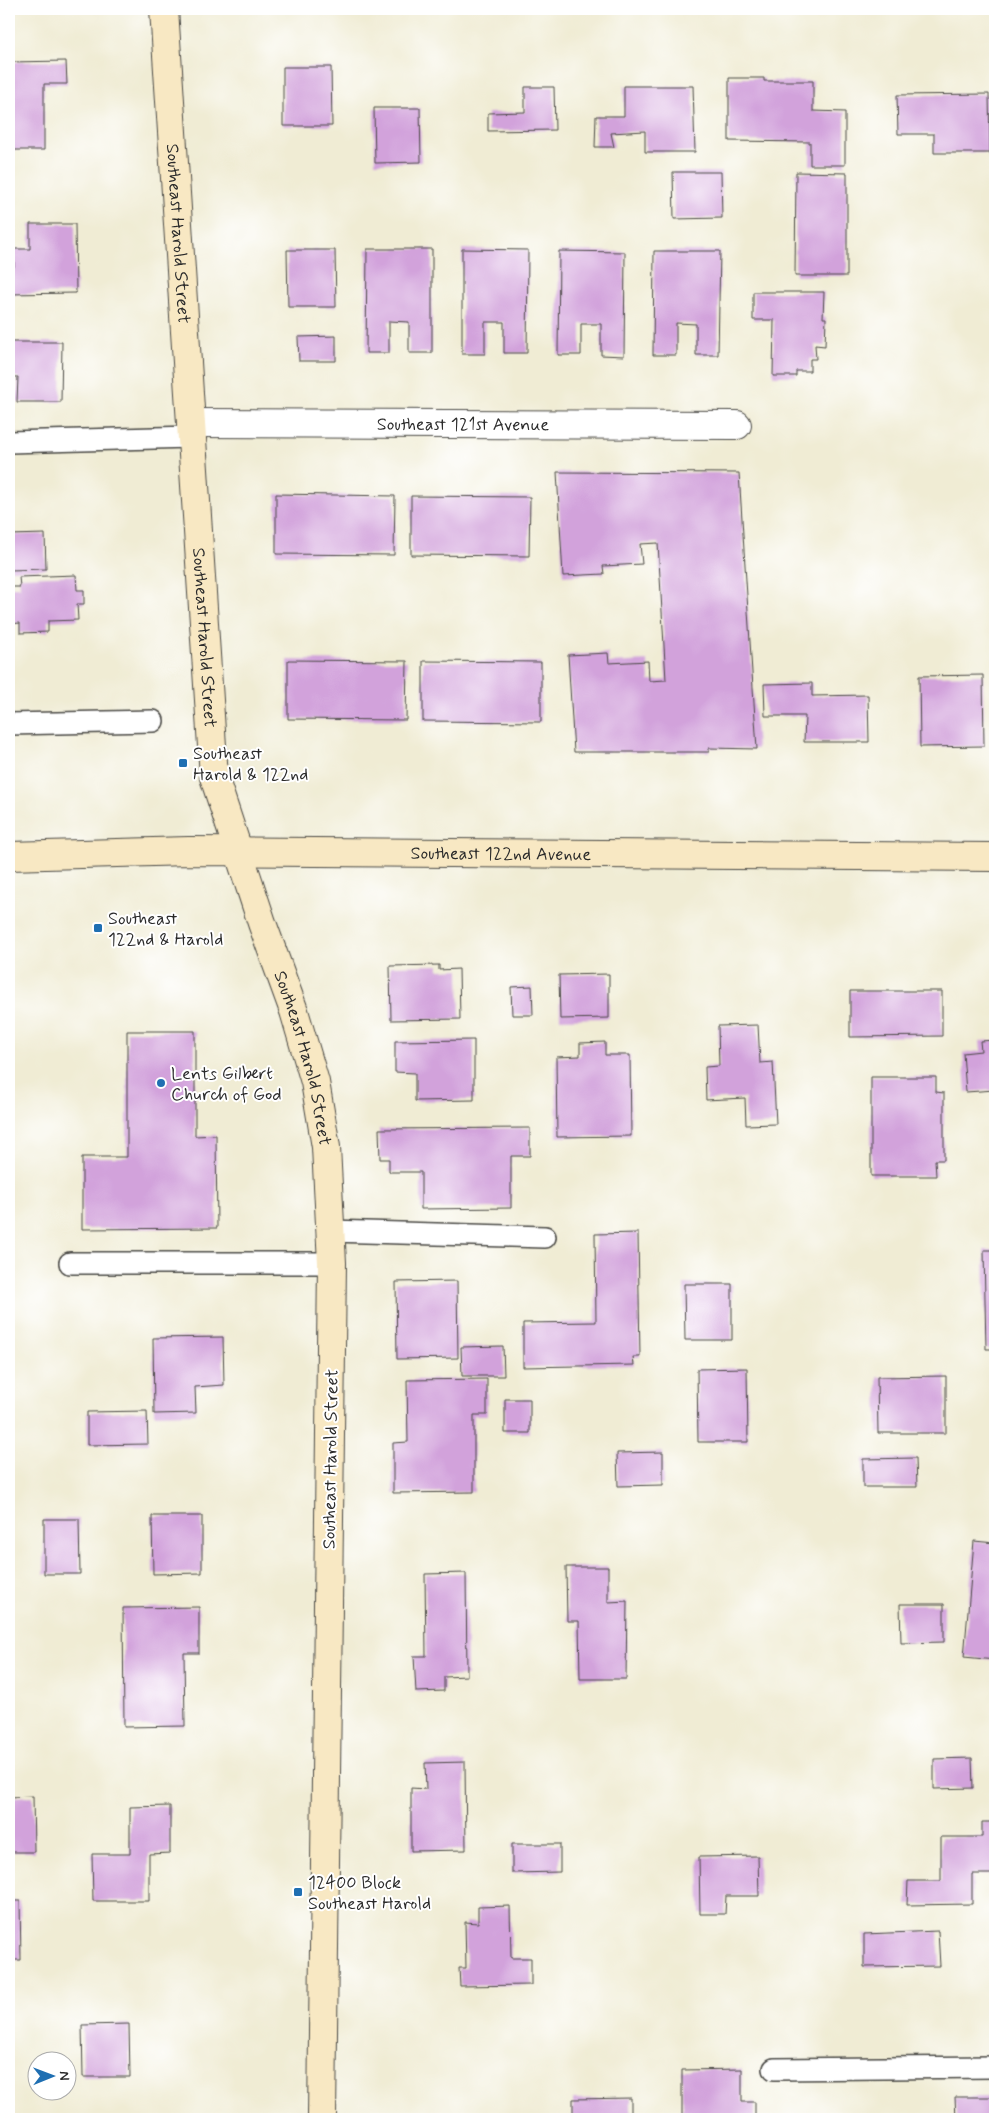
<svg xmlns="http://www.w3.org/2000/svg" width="1004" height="2128" viewBox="0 0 1004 2128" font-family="Mynerve,sans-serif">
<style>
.building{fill:#d2a2db}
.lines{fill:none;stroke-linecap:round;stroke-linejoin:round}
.lane-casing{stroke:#494844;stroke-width:24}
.street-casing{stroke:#494844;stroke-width:30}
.secondary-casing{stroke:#494844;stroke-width:30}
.lane{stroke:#fff;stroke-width:21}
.street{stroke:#fff;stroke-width:28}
.secondary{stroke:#f8e8c3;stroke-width:28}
.poi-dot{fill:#1f6fb2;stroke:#fff;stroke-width:2}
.labels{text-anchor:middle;stroke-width:4;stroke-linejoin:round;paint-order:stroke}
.street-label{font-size:18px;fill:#2b2b2b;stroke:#fff}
.poi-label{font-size:18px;fill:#2b2b2b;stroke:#fff;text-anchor:start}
</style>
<rect width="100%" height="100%" fill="#fff"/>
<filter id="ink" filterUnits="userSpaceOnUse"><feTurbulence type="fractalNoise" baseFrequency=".02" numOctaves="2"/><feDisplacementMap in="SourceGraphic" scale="10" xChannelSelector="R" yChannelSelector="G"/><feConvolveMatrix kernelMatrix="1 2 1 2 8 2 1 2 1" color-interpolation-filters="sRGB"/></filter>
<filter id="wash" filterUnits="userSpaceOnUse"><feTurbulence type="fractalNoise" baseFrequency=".0096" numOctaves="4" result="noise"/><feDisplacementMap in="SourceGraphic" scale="20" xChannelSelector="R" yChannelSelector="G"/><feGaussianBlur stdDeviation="1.12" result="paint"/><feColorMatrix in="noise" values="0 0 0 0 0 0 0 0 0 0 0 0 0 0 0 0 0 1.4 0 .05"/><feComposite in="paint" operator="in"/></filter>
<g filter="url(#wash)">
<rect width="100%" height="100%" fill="#f0ecd4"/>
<g id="blocks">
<path class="building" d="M 66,61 L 67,84 L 44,84 L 44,150 L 9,150 L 9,62 Z
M 283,67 L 331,67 L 332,126 L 283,126 Z
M 729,78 L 764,78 L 764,81 L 813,81 L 813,111 L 845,112 L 845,165 L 810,165 L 810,142 L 729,141 Z
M 624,86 L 693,86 L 695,152 L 645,152 L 645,131 L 611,133 L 614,147 L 595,147 L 596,116 L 624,116 Z
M 525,87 L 554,87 L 555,130 L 488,131 L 488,113 L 525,112 Z
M 989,94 L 990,153 L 934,153 L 934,134 L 898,134 L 897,95 Z
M 374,108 L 420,108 L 421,162 L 375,163 Z
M 673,172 L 721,172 L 722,218 L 674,219 Z
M 796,172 L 847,173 L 847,276 L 795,276 Z
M 30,224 L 75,224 L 76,293 L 9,294 L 9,267 L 14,267 L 14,249 L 30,249 Z
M 367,249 L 432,249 L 432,353 L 409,353 L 409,322 L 389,321 L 389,353 L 366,353 Z
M 462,249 L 528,250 L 527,353 L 504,353 L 504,322 L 485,322 L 485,354 L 462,354 Z
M 287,250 L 335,250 L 336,307 L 288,307 Z
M 559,251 L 625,252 L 624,356 L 601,355 L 601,324 L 581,324 L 581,355 L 558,355 Z
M 654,251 L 720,251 L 718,355 L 696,355 L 696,324 L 676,323 L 676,355 L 653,355 Z
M 753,292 L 824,292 L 823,318 L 826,318 L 825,346 L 815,345 L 816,359 L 810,359 L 810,371 L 796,371 L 796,376 L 773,376 L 774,320 L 753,320 Z
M 336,336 L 336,361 L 299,361 L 298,337 Z
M 9,342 L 62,342 L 61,402 L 17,402 L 18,377 L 9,377 Z
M 557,472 L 739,473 L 757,749 L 709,748 L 709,752 L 574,752 L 568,655 L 608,653 L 609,663 L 648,661 L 649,681 L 666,680 L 658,543 L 640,544 L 642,564 L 603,566 L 604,574 L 563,576 Z
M 276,494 L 395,496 L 394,555 L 276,554 Z
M 411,496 L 530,497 L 529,556 L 411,555 Z
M 45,534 L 46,569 L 9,570 L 9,535 Z
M 76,575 L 77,590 L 84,590 L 84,604 L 77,604 L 78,620 L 48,621 L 48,632 L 20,633 L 20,623 L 9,624 L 9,587 L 20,587 L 19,577 Z
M 288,660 L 407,661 L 406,720 L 288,719 Z
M 423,661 L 541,662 L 541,722 L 423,721 Z
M 983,675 L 984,746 L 920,747 L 919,676 Z
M 812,683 L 812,696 L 868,695 L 869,742 L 804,742 L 805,716 L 765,716 L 764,684 Z
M 439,965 L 439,970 L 459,969 L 460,1019 L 391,1020 L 390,966 Z
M 609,974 L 609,1018 L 560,1019 L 559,975 Z
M 532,986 L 533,1015 L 512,1015 L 511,987 Z
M 850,991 L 942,991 L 942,1036 L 850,1037 Z
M 758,1025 L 760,1063 L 773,1062 L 776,1124 L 746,1125 L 745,1098 L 706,1100 L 705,1067 L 719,1066 L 718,1026 Z
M 127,1031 L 195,1031 L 195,1136 L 216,1135 L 217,1228 L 82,1229 L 82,1157 L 127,1157 Z
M 474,1040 L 474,1100 L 415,1101 L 415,1073 L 395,1072 L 395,1041 Z
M 995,1040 L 995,1090 L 966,1092 L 963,1053 L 981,1051 L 980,1041 Z
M 605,1042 L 605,1055 L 630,1055 L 631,1136 L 557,1137 L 556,1057 L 580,1056 L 580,1043 Z
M 871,1077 L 936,1077 L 936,1092 L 944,1093 L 944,1160 L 935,1160 L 936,1176 L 871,1176 Z
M 530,1128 L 530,1156 L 511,1156 L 511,1208 L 421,1209 L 421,1172 L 389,1172 L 389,1159 L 380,1159 L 379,1129 Z
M 638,1233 L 640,1357 L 633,1357 L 634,1365 L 523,1367 L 523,1323 L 596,1322 L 595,1234 Z
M 984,1250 L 995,1250 L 995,1349 L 986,1349 Z
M 457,1281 L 458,1358 L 397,1359 L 396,1282 Z
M 684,1284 L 732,1284 L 732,1340 L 685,1340 Z
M 223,1337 L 224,1385 L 195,1387 L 196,1413 L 154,1414 L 153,1338 Z
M 503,1346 L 504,1376 L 462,1376 L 461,1347 Z
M 747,1368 L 748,1442 L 698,1442 L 697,1369 Z
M 946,1376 L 946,1433 L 878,1433 L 877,1377 Z
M 487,1379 L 487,1415 L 474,1415 L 474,1492 L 393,1493 L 393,1443 L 408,1442 L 407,1380 Z
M 505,1399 L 530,1399 L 530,1433 L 505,1433 Z
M 147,1411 L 148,1444 L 87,1445 L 87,1412 Z
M 663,1452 L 663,1485 L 618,1486 L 617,1453 Z
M 916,1458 L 917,1487 L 863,1487 L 863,1459 Z
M 152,1516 L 202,1516 L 202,1573 L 153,1574 Z
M 44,1519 L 79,1519 L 80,1574 L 44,1574 Z
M 974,1541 L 995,1543 L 995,1660 L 964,1657 Z
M 566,1567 L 608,1567 L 608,1602 L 627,1601 L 626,1679 L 580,1679 L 579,1621 L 567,1621 Z
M 466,1573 L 467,1676 L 444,1677 L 444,1691 L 416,1692 L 414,1656 L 426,1656 L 425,1574 Z
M 900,1604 L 944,1604 L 944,1642 L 901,1643 Z
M 199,1607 L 199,1653 L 184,1653 L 185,1726 L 124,1727 L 123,1608 Z
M 972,1758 L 973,1788 L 934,1789 L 934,1759 Z
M 465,1762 L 466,1850 L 411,1851 L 411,1788 L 426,1789 L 425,1763 Z
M 33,1796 L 34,1852 L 9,1852 L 9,1797 Z
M 170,1806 L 170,1853 L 149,1854 L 149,1901 L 93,1901 L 92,1854 L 130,1854 L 130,1807 Z
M 982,1822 L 995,1822 L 995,1874 L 972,1874 L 972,1904 L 907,1905 L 908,1881 L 941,1881 L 941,1837 L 982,1837 Z
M 512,1844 L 560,1844 L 560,1872 L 512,1873 Z
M 758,1856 L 759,1896 L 726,1896 L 725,1914 L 700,1914 L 699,1857 Z
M 9,1901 L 20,1901 L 21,1960 L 9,1960 Z
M 510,1906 L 511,1958 L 531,1958 L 531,1985 L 460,1986 L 459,1968 L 466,1968 L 465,1922 L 478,1923 L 478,1907 Z
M 938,1931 L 940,1966 L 864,1967 L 864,1934 Z
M 129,2024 L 130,2077 L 83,2077 L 82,2025 Z
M 742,2069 L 742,2102 L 755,2102 L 755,2119 L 682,2119 L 682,2070 Z
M 955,2097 L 995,2097 L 995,2119 L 956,2119 Z
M 631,2098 L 631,2119 L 573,2119 L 573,2099 Z"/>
</g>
</g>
<g filter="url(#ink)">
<use href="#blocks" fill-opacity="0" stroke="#494844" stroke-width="1"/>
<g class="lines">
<g class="lane-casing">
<path id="lane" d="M 9,442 L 191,437
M 9,724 L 153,721
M 330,1231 L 545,1237
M 70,1263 L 332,1263
M 774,2069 L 995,2067"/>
</g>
<g class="street-casing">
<g id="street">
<path id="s1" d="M 191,423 L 737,425"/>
</g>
</g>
<g class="secondary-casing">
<g id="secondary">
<path id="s2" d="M 164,9 L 214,777 L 262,923 L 294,1011 L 315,1082 L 326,1147 L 332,1263 L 322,2119"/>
<path id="s3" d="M 9,856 L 189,851 L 995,857"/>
</g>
</g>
<use href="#lane" class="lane"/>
<use href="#street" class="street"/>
<use href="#secondary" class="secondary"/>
</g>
</g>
<g class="poi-dot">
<rect x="178" y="758" width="10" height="10" rx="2.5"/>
<rect x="93" y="923" width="10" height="10" rx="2.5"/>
<circle cx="161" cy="1083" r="5"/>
<rect x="293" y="1887" width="10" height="10" rx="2.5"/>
</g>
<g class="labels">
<g class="street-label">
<text dy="6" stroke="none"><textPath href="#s2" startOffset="225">Southeast Harold Street</textPath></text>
<text dy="6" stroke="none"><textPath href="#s1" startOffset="272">Southeast 121st Avenue</textPath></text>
<text dy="6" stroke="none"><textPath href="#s2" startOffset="630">Southeast Harold Street</textPath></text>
<text dy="6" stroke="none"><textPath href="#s3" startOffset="492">Southeast 122nd Avenue</textPath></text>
<text dy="6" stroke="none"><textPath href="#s2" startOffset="1065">Southeast Harold Street</textPath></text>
<text transform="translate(330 1459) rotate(-89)" y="6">Southeast Harold Street</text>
</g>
<g class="poi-label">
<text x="193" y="759">Southeast<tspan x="193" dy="21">Harold &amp; 122nd</tspan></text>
<text x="108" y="924">Southeast<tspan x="108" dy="21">122nd &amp; Harold</tspan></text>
<text x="171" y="1079">Lents Gilbert<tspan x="171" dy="21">Church of God</tspan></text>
<text x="308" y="1888">12400 Block<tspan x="308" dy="21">Southeast Harold</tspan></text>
</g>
</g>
<rect width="1004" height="2128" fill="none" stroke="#fff" stroke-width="30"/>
<g transform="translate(52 2076) rotate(89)"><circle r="24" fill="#ffffff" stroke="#aaaaaa"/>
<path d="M0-4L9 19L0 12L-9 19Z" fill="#1f6fb2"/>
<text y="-8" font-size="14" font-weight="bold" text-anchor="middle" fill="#2b2b2b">N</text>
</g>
</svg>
